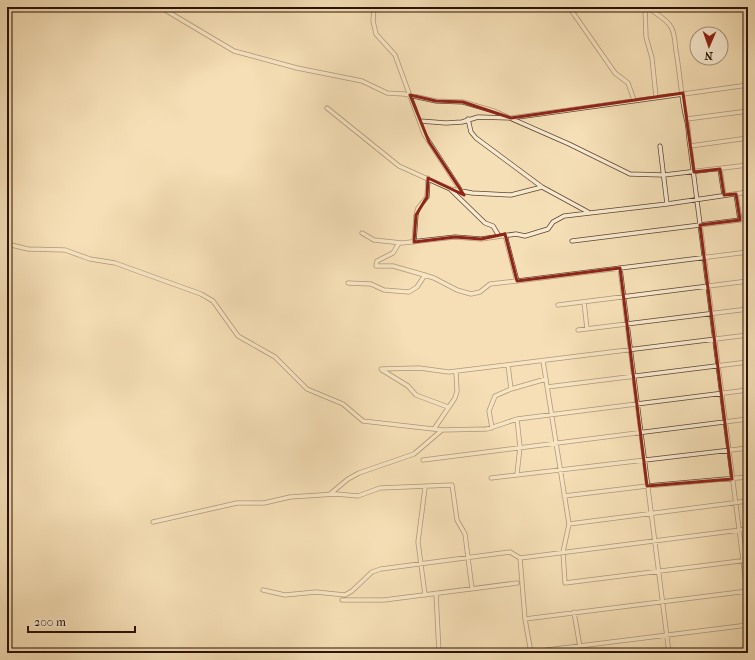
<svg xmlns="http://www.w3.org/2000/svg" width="755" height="660" viewBox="0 0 755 660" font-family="'IM FELL French Canon',serif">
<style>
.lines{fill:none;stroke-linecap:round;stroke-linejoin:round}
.street-casing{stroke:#5e4530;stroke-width:5}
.street{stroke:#f8ead0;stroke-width:3.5}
.marked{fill:none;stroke:#8f2418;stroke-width:3;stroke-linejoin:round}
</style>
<rect width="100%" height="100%" fill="#f5dfb6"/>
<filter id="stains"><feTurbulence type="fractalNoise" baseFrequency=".005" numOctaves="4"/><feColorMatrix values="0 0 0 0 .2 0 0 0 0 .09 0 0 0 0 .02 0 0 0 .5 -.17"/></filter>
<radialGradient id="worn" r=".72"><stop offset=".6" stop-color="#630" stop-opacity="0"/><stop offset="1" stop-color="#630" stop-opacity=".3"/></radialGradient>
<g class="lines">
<g class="street-casing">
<path id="street" d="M 160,7 L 234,51 L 297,68 L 362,81 L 387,93 L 404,94 L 436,101 L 463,102 L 494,111 L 569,144 L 630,174 L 664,175 L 748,165
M 374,7 L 373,21 L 376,34 L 395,55 L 424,134 L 461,191
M 569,7 L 615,73 L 628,83 L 634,100
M 645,7 L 646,37 L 652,58 L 656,97
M 648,7 C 655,14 666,18 671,27 C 675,33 675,44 676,51 C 680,73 681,97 686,118 C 689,126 688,136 690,146 L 748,599
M 327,108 L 399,166 L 450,189 L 472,193 L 511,195 L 542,187 L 588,212
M 468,119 L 471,132 L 476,138 L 542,187
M 687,119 L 748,111
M 420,121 L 446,123 L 462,122 L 478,117 L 511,118 L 748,85
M 660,146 L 667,204
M 690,146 L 748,138
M 720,169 L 724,195
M 450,189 L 485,223 L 493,226 L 499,236
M 736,194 L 740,220
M 362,233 L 374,240 L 402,243 L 455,237 L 481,239 L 516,234 L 525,236 L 548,229 L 553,222 L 564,216 L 667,204 L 748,192
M 572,241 L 748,219
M 414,242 L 416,215 L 418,208 L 427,197 L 428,178
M 399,243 L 393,253 L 377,261 L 376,266 L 393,266 L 421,274 L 434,278 L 457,290 L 471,294 L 480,292 L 490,284 L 517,281 L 505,235
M 7,244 L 28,249 L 65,250 L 90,259 L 115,263 L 201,294 L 213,301 L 238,336 L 275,357 L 307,389 L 343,404 L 363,421 L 442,430 L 487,429 L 517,419 L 748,390
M 620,268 L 669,653
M 517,281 L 748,252
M 348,283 L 371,284 L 384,290 L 409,292 L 417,287 L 425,275
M 584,302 L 587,329
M 558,305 L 748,281
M 578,330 L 748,309
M 543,361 L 569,524 L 563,552 L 565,583 L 748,560
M 508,365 L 511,389
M 381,369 L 419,368 L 449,372 L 748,335
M 382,370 L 408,386 L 416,395 L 448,407
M 547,387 L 748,362
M 492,428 L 489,411 L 495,396 L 511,389 L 546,379
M 434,429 L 455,398 L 457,391 L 456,372
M 423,460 L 748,419
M 517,474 L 520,447 L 517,419
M 491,478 L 748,448
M 330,494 L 348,479 L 359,473 L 414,454 L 442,430
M 564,496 L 647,486 L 748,477
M 153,522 L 237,503 L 264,503 L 290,497 L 336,494 L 358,496 L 380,488 L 452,485 L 457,520 L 465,534 L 472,589
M 569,524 L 748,501
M 520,558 L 525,619 L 531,653
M 263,590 L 285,595 L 316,592 L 345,595 L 352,591 L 372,572 L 381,569 L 510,552 L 520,558 L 748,529
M 436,593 L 439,653
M 425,595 L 418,542 L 425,488
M 342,600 L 384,600 L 517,583
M 574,612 L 581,653
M 525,619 L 748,591
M 531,652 L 748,625"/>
</g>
<use href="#street" class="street"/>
</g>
<path d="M0 0H755V660H0ZM 683,93 L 694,172 L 720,169 L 724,195 L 736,194 L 740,220 L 700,225 L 732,479 L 647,486 L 620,268 L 517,281 L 505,234 L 481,239 L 455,237 L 414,242 L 416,215 L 427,197 L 428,178 L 464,195 L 429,142 L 410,95 L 436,101 L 463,102 L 511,118 Z" fill="#f5dfb6" fill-opacity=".55" fill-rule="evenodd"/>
<path class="marked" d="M 683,93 L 694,172 L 720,169 L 724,195 L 736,194 L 740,220 L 700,225 L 732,479 L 647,486 L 620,268 L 517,281 L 505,234 L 481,239 L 455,237 L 414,242 L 416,215 L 427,197 L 428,178 L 464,195 L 429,142 L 410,95 L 436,101 L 463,102 L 511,118 Z"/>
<rect width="755" height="660" fill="none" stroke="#f5dfb6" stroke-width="24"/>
<rect x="8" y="8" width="739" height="644" fill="none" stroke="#2b1203" stroke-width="2"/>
<rect x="12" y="12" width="731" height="636" fill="none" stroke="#2b1203"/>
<g transform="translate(709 46) rotate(182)"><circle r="19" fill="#f8ead0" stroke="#a6947e"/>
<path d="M0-3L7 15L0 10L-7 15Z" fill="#8f2418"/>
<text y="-6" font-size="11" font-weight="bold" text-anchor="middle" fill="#2b1203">N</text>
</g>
<path d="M28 626v6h107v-6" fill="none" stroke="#2b1203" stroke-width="2"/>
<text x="34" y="626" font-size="12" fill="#2b1203" stroke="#f8ead0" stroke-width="3" paint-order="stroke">200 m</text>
<rect width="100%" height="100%" filter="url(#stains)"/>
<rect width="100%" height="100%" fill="url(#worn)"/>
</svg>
